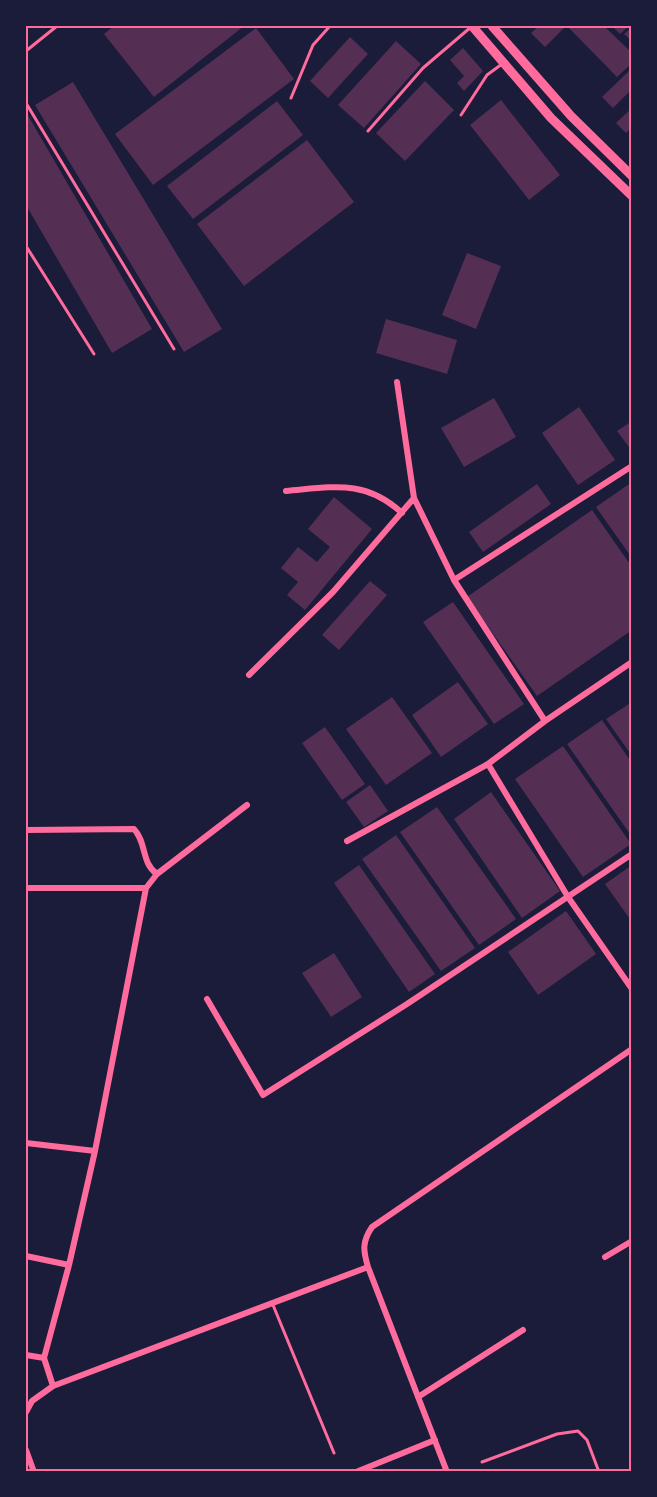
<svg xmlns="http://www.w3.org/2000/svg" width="657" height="1497" viewBox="0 0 657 1497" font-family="Montserrat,sans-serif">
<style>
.building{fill:#542f53}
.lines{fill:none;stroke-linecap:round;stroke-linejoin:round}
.service{stroke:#ff6b9d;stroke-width:3}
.minor{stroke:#ff6b9d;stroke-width:6}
.primary{stroke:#ff6b9d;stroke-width:9}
.neatline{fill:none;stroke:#ff6b9d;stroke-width:2}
</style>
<rect width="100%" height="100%" fill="#1b1b3a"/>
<path class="building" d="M 114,26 L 244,26 L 154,97 L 104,34 Z
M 539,26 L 566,26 L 545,47 L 531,33 Z
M 569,26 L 604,26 L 632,53 L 632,63 L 617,77 L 568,27 Z
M 612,26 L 629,26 L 620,34 Z
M 632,27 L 632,41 L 624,34 Z
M 256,28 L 294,79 L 153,185 L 115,134 Z
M 350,37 L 368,54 L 328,98 L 310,81 Z
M 396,41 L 421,64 L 364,128 L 338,105 Z
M 463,48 L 483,71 L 464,91 L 457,83 L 464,76 L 450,60 Z
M 632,68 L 632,89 L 613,108 L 602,97 Z
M 425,81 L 454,110 L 405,161 L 376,133 Z
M 73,82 L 222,329 L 184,352 L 35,105 Z
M 501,100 L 560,175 L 529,200 L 470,125 Z
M 277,101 L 303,135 L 193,219 L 167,186 Z
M 632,108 L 632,127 L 626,133 L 616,123 Z
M 26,112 L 152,329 L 112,353 L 26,205 Z
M 307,140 L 354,202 L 244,286 L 197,224 Z
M 467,253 L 501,266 L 476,329 L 442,315 Z
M 386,319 L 457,340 L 447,374 L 376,353 Z
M 494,398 L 516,437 L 464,467 L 441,428 Z
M 579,407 L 615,460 L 578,485 L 542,433 Z
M 632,421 L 632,451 L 617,431 Z
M 632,482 L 632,558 L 596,507 Z
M 537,484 L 551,504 L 483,552 L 469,532 Z
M 334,497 L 372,529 L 305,610 L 287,595 L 298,582 L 281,568 L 298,547 L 317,562 L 330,547 L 308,529 Z
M 592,510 L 632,567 L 632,630 L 537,696 L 467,597 Z
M 370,581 L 387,595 L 339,650 L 322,635 Z
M 453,602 L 524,704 L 494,724 L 423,622 Z
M 458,682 L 488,724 L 441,757 L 412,715 Z
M 392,697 L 432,753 L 386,785 L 346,729 Z
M 632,702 L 632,756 L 606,719 Z
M 602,720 L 632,763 L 632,837 L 567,744 Z
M 325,727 L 365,784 L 342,800 L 302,743 Z
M 563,746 L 631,844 L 583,877 L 515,779 Z
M 370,785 L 388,811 L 364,827 L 346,802 Z
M 491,792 L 560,891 L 522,918 L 454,819 Z
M 437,807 L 516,919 L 479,945 L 400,832 Z
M 396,835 L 475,948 L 441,971 L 362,859 Z
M 359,865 L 435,974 L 409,992 L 334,883 Z
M 632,865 L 632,922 L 605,884 Z
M 566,911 L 596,954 L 538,995 L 508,952 Z
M 334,953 L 362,997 L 331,1017 L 302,973 Z"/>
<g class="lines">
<path class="service" d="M 26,51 L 57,26
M 291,98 L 313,45 L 330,26
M 26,103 L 174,349
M 461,115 L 487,75 L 502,64
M 368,131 L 423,68 L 471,27
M 26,246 L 94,354
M 273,1305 L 334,1453
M 482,1462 L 557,1434 L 578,1431 L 587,1440 L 599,1472"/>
<path class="minor" d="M 397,382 L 414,498 L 454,580 L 545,721
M 286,491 C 333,487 365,479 402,513
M 454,580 L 632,466
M 249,675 L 333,592 L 414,498
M 488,764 L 568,897 L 632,989
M 26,830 L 134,829 C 147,843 141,863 157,874
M 347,841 L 488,764 L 545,721 L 632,662
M 26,888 L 146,888
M 207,999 L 263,1095 L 407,1004 L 632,854
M 26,1143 L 95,1151
M 26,1256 L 69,1265
M 605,1257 L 632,1241
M 26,1355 L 44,1358
M 53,1386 L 44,1358 L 69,1265 L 95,1151 L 146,888 L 157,874 L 247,805
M 418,1397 L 523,1330
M 26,1412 L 32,1401 L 53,1386 L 368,1267
M 26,1450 L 34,1472
M 356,1472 L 435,1440
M 447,1472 L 368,1267 C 363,1250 362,1242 372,1227 L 632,1049"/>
<path class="primary" d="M 472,26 L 551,118 L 632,196
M 492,26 L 571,116 L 632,176"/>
</g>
<rect width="657" height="1497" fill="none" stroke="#1b1b3a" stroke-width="54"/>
<rect x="27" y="27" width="603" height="1443" class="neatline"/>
</svg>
